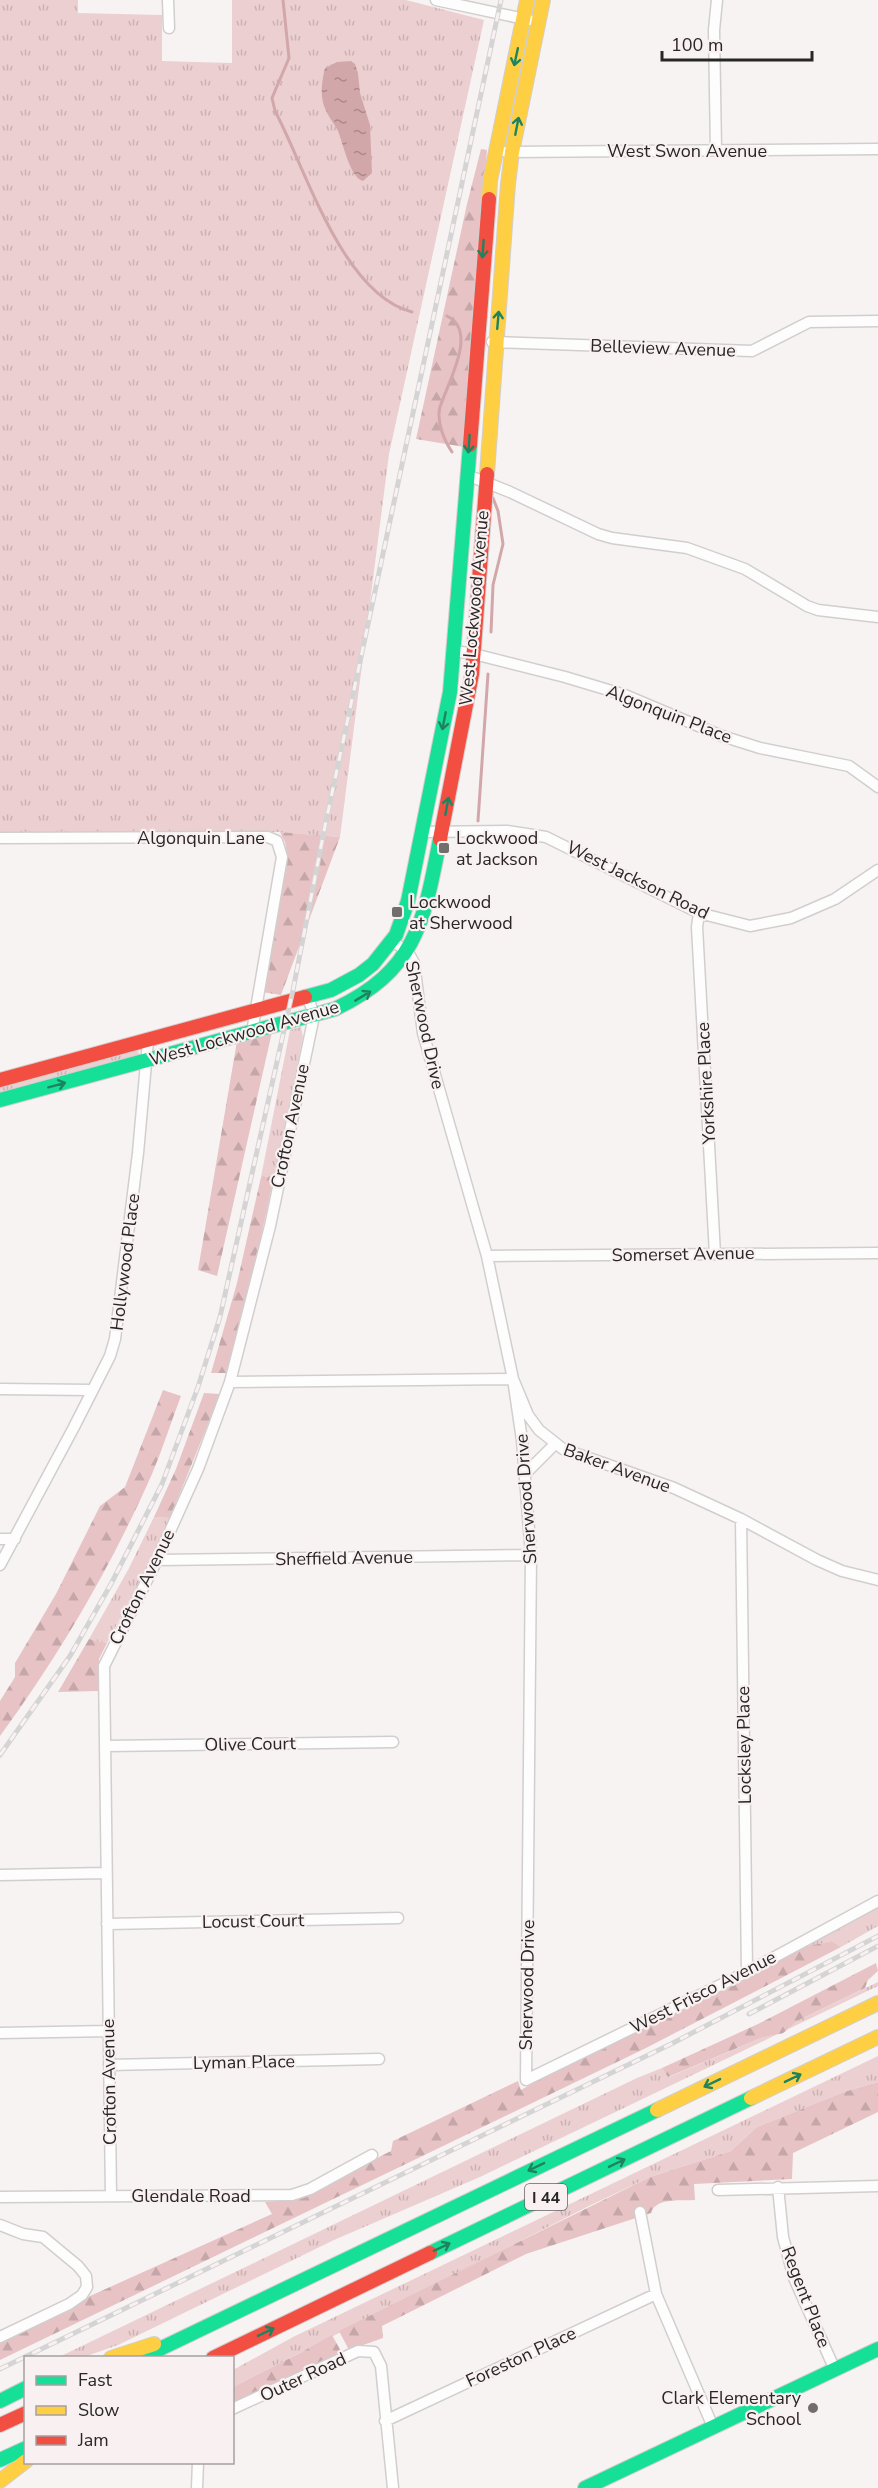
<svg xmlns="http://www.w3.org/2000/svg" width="878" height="2488" viewBox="0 0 878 2488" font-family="'Nunito Sans',sans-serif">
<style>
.grass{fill:url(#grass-tufts)}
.forest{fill:url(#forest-firs)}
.water{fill:url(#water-ripples)}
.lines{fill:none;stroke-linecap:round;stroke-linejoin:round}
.stream{stroke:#d2a7aa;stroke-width:3}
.street-casing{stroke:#d2cece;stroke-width:13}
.fast-casing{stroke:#d2cece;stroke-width:16}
.slow-casing{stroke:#d2cece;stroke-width:16}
.jam-casing{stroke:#d2cece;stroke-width:16}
.street{stroke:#fefdfd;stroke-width:10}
.fast{stroke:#16e098;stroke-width:14}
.slow{stroke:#ffcf43;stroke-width:14}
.jam{stroke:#f24e42;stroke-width:14}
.rail-casing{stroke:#d5d4d4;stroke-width:5}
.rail{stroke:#f9f1f1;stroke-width:3;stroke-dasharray:9;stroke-linecap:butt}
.oneway{stroke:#20835f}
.poi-dot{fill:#716e6e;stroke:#f9f1f1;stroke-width:2}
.labels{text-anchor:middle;stroke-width:4.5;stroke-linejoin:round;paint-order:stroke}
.shield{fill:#f9f1f1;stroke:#676363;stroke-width:1.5}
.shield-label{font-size:16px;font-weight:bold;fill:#292626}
.street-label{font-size:18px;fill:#292626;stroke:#f9f1f1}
.poi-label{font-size:18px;fill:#292626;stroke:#f9f1f1;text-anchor:start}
</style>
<defs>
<pattern id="grass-tufts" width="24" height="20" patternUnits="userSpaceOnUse" patternTransform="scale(1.5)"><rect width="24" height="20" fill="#eccfd1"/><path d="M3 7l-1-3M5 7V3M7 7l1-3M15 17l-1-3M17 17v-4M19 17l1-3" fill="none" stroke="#cab2b3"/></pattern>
<pattern id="forest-firs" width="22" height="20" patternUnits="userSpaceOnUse" patternTransform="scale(1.5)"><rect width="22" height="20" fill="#e7c3c5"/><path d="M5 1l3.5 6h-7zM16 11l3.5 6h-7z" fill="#c6a7a9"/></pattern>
<pattern id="water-ripples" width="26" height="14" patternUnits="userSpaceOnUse" patternTransform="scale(1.5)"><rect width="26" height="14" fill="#d2a7aa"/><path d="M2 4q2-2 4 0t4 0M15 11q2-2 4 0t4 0" fill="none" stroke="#aa888a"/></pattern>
</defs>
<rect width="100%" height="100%" fill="#f7f3f3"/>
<path class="grass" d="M 0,0 L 78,0 L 78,13 L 162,15 L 162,61 L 232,63 L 232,0 L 406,0 L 484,20 L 389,454 L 340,837 L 280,832 L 0,833 Z
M 301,1027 L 303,1037 L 274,1176 L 261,1177 L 290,1030 Z
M 137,1050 L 139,1053 L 138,1057 L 0,1094 L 0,1085 Z
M 154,1517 L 170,1518 L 147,1567 L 107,1643 L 89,1639 L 128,1570 Z
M 878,1906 L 878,1926 L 841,1947 L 832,1941 L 803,1947 Z
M 878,1982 L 878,1986 L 480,2177 L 334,2240 L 118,2345 L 84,2357 L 57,2358 L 637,2078 L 662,2068 L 669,2077 L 761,2038 L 783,2033 L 799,2020 Z
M 878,2056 L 878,2082 L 844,2092 L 757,2127 L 731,2151 L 650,2177 L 589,2206 L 233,2387 L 233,2370 L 293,2337 Z"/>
<path class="forest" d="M 481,149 L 487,150 L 464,447 L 416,439 L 467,204 Z
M 280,832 L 340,837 L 281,995 L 262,992 L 287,854 L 285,842 Z
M 272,1032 L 217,1276 L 198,1270 L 237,1041 Z
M 274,1176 L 254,1270 L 226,1373 L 211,1373 L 237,1283 L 261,1177 Z
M 163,1390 L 181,1396 C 171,1422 163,1448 152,1474 C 111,1567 60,1654 0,1736 L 0,1701 L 15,1677 L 15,1663 L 56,1594 L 100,1506 L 125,1487 Z
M 204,1393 L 220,1394 L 170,1518 L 154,1517 L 176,1469 Z
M 89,1639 L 107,1643 L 99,1659 L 98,1691 L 58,1692 Z
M 832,1941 L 841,1947 L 646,2048 L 0,2360 L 0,2343 L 74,2307 L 90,2296 L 272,2214 L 265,2202 L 290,2200 L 305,2194 L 391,2151 L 393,2141 L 518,2081 L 521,2090 L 549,2074 L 803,1947 Z
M 876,1963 L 878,1971 L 868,1980 L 865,1988 L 799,2020 L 783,2033 L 761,2038 L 668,2077 L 662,2068 L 758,2024 Z
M 878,2082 L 878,2112 L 793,2153 L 792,2179 L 694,2184 L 695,2200 C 681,2201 656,2197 651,2213 L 526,2254 L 382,2326 L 383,2338 L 349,2350 L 339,2331 L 650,2177 L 731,2151 L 757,2127 L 844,2092 Z
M 332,2335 L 342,2353 L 233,2402 L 233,2387 L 300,2353 Z"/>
<path class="water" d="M 351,61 L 355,64 L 358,73 L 360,93 L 370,125 L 372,173 L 363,181 C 350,178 343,143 338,131 C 334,123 327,115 324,106 C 320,94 322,80 325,68 L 337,62 Z"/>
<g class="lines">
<path class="stream" d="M 283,0 L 289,58 L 272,98 L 275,111 C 306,169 342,294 412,312
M 447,316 C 479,331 447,384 440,407 C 436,421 444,440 452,452
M 491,632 L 493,585 L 503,544 L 498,511 L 493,498
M 478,821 L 488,674"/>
<g class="street-casing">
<path id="street" d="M 168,0 L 169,28
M 436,0 L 529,20
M 716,151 L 714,30 L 717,0
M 506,152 L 878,149
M 492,342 L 752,351 L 809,322 L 878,321
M 467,475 L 510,492 L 598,534 L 612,538 L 687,548 L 745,569 L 807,606 L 818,610 L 878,617
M 455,651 L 474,654 L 565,677 L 625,695 L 722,736 L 760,748 L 849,766 L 878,787
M 422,832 L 507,831 L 546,837 L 699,913 L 750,926 L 791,918 L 835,899 L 878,870
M 0,838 L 268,837 L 277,841 L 282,857 L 252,1032
M 699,913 L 697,927 L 715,1254
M 392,941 L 408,952 L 414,963 L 423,1033 L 487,1256 L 513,1379 L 522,1440 L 531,1555 L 526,2080 L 747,1972 L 878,1901
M 487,1256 L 878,1253
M 230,1382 L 513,1379 L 528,1415 L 539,1430 L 563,1449 L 674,1488 L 741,1519 L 817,1560 L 842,1571 L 878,1580
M 0,1389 L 92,1390
M 525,1474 L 555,1444
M 741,1519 L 747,1972
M 0,1539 L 15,1539
M 157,1560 L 531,1555
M 0,1565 L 74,1427 L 110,1356 L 115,1339 L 138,1153 L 148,1041
M 106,1746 L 393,1742
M 0,1875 L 106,1873
M 107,1924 L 398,1918
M 0,2033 L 109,2031
M 109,2065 L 379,2059
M 778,2187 L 783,2237 L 794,2278 L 835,2370
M 718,2190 L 878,2186
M 111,2196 L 104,1666 L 157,1560 L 198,1469 L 230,1382 L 270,1226 L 314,1016 L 308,997
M 0,2197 L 292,2195 L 310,2189 L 372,2155
M 640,2212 L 656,2294 L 713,2427
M 0,2225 L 23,2234 L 43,2237 L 78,2266 L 86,2276 L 87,2287 L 82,2295 L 69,2304 L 0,2337
M 232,2409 L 358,2351 L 374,2352 L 381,2366 L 393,2488
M 385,2421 L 656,2294
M 197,2488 L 198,2462"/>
</g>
<g class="fast-casing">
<path id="fast" d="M 305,997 L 331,990 L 359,975 L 373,964 L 396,935 L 408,901 L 450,692 L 470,445
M 0,1100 L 335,1009 C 417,970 424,921 440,839
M 430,2253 L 751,2098
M 141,2358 L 657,2110
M 0,2401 L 26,2388
M 0,2460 L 26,2448
M 585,2488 L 878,2349"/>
</g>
<g class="slow-casing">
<path id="slow" d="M 489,199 L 490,181 L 527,0
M 487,474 L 508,184 L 512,152 L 543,0
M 751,2098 L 878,2037
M 657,2110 L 878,2003
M 111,2358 L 154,2344
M 0,2481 L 26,2461"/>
</g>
<g class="jam-casing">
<path id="jam" d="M 470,445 L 489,199
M 440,839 L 472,674 L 487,474
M 0,1080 L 305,997
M 213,2358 L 430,2253
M 0,2425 L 26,2413"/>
</g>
<use href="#street" class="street"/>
<use href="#fast" class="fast"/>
<use href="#slow" class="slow"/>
<use href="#jam" class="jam"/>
<g class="rail-casing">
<path id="rail" d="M 0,1755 L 70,1656 L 111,1584 L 162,1484 L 198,1387 L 220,1317 L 293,990 L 325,826 L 501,0
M 749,2014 L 878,1946
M 0,2369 L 671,2044 L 878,1936"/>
</g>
<use href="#rail" class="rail"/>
</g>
<defs><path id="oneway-shaft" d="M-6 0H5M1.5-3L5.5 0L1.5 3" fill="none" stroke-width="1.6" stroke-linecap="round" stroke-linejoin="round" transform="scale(1.5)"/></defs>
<g class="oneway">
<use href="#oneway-shaft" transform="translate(516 57) rotate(102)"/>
<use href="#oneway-shaft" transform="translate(517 126) rotate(-79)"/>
<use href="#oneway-shaft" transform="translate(483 249) rotate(94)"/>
<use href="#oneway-shaft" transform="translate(498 320) rotate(-85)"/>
<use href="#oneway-shaft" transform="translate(469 444) rotate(94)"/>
<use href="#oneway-shaft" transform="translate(444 721) rotate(101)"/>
<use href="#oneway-shaft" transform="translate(447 806) rotate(-79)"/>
<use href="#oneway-shaft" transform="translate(363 996) rotate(-31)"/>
<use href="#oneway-shaft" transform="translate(57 1085) rotate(-15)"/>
<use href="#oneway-shaft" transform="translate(793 2078) rotate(-26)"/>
<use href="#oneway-shaft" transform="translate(712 2083) rotate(154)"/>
<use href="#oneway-shaft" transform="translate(617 2163) rotate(-26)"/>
<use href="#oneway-shaft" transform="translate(536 2167) rotate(154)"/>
<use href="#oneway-shaft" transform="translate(442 2247) rotate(-26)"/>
<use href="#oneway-shaft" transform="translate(266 2332) rotate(-26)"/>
</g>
<g class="poi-dot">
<rect x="438" y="842" width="12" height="12" rx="3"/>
<rect x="391" y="906" width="12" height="12" rx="3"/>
<circle cx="813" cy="2408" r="6"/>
</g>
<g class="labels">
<rect class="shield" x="525" y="2184" width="42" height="26" rx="4.5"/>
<g class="shield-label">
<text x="546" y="2203">I 44</text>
</g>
<g class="street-label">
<text x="687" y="157">West Swon Avenue</text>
<text transform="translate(663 348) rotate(2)" y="6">Belleview Avenue</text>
<text transform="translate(474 608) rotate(-85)" y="6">West Lockwood Avenue</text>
<text transform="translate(669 714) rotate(21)" y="6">Algonquin Place</text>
<text x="201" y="844">Algonquin Lane</text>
<text transform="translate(638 880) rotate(26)" y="6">West Jackson Road</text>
<text transform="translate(425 1025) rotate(78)" y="6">Sherwood Drive</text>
<text transform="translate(244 1033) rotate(-16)" y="6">West Lockwood Avenue</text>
<text transform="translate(706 1083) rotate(-93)" y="6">Yorkshire Place</text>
<text transform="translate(290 1126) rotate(-78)" y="6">Crofton Avenue</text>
<text transform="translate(683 1254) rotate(-1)" y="6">Somerset Avenue</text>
<text transform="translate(125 1262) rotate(-83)" y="6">Hollywood Place</text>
<text transform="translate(617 1468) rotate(20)" y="6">Baker Avenue</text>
<text transform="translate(526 1499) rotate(-94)" y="6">Sherwood Drive</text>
<text transform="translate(344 1558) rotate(-1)" y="6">Sheffield Avenue</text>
<text transform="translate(142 1587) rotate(-64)" y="6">Crofton Avenue</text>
<text transform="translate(250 1744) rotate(-1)" y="6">Olive Court</text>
<text transform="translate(744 1745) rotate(-91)" y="6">Locksley Place</text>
<text transform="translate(253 1921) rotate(-1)" y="6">Locust Court</text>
<text transform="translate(527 1985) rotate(-89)" y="6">Sherwood Drive</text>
<text transform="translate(703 1992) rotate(-27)" y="6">West Frisco Avenue</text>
<text transform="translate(244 2062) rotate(-1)" y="6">Lyman Place</text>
<text transform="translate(109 2082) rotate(-91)" y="6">Crofton Avenue</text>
<text x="191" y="2202">Glendale Road</text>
<text transform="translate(806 2297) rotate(69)" y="6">Regent Place</text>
<text transform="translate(521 2357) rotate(-25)" y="6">Foreston Place</text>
<text transform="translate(303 2377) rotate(-25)" y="6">Outer Road</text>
</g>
<g class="poi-label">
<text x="456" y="844">Lockwood<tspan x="456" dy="21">at Jackson</tspan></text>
<text x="409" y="908">Lockwood<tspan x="409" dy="21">at Sherwood</tspan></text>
<text x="801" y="2404" text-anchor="end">Clark Elementary<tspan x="801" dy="21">School</tspan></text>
</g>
</g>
<rect x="24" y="2356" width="210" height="108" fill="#f9f1f1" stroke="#a6a0a0" stroke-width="1.5"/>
<rect x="36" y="2376" width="30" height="9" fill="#16e098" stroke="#a6a0a0" stroke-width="1.5"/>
<text x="78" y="2386" font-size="18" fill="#292626">Fast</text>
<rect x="36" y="2406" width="30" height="9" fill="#ffcf43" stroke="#a6a0a0" stroke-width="1.5"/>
<text x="78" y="2416" font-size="18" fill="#292626">Slow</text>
<rect x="36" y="2436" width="30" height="9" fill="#f24e42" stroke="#a6a0a0" stroke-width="1.5"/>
<text x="78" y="2446" font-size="18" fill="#292626">Jam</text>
<path d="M662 51v9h150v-9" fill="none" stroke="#292626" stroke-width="3"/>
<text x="671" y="51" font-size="18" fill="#292626" stroke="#f9f1f1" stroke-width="4.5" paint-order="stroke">100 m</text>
</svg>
